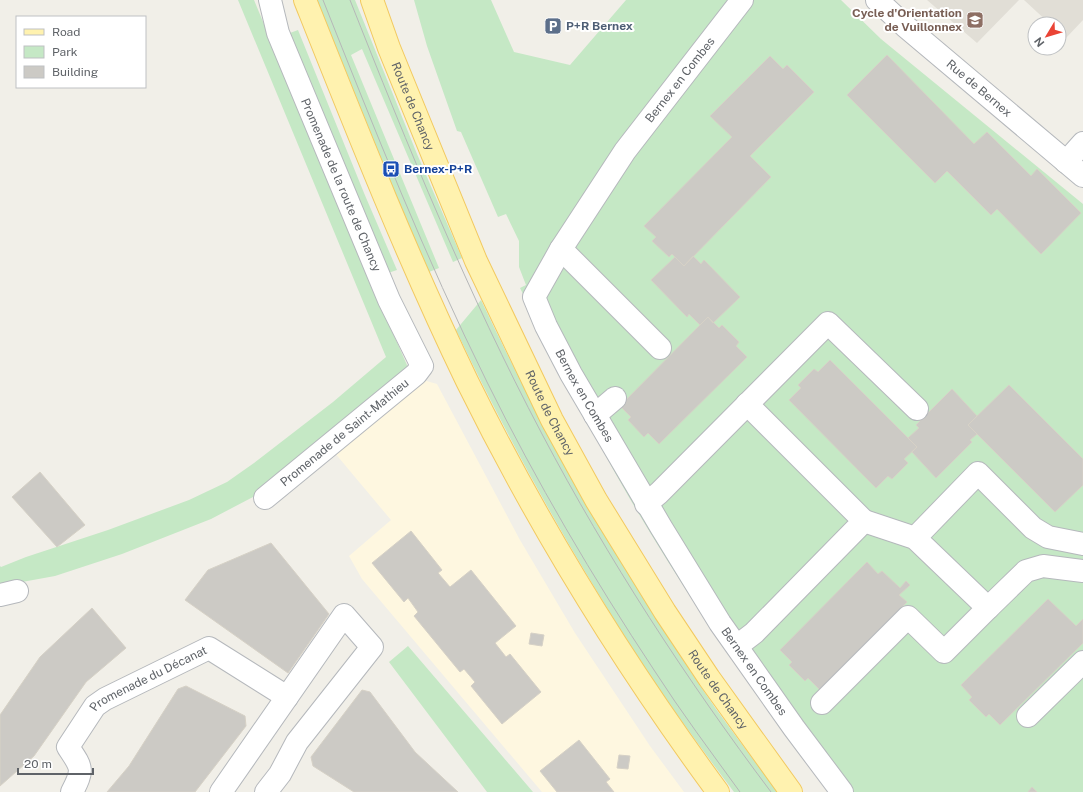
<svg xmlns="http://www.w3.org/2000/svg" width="1083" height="792" viewBox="0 0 1083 792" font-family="'Public Sans',sans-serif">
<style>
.commercial{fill:#fef7e0}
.education{fill:#e1ded6}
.green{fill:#c5e8c5}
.building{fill:#cccac5;stroke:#d6d1c6}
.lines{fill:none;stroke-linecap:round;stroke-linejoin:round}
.minor-casing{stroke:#b5b8bc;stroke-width:24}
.major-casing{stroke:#f2c960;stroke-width:24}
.minor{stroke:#fff;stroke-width:22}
.major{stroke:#fff2af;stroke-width:22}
.tram{stroke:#b6b7b8;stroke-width:1}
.labels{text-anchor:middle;stroke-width:4;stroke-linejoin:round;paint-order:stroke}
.education-label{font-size:12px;font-weight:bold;fill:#785e54;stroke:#fff;text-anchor:end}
.service-label{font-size:12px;font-weight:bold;fill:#4e5e75;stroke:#fff;text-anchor:start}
.street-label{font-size:12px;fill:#5f6368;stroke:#fff}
.transit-label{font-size:12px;font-weight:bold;fill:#164399;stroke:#fff;text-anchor:start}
</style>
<rect width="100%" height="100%" fill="#f1efe8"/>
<path class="commercial" d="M 423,380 L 437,384 L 520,540 L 575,633 L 650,746 L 684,792 L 542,792 L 362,579 L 349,556 L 391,520 L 334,452 Z"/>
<path class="education" d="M 927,0 L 1019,0 L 977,43 Z
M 1024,0 L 1083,0 L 1083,20 L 1066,38 L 1059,32 L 1059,24 L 1050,24 Z"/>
<path class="green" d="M 238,0 L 254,0 L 369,278 L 410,372 L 253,497 L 211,519 L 122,554 L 55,576 L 0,586 L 0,566 L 1,567 L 26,557 L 108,530 L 189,500 L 227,482 L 254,463 L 333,402 L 386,357 Z
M 317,0 L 355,0 L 417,154 L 462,258 L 453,262 L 362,49 L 351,55 L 439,268 L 429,272 L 398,200 Z
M 414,0 L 491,0 L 514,52 L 570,65 L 626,0 L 841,0 L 881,39 L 1083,204 L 1083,792 L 829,792 C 757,699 690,601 630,499 C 590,431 556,359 520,288 L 526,285 L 519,267 L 519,241 L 506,214 L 498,217 L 461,132 L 457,131 L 427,46 Z
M 298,30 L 364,193 L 397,270 L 388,273 L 290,33 Z
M 481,300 C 548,443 627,579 716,709 C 736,737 757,764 777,792 L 734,792 C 699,746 665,699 634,651 C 568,548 509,441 456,330 Z
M 408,646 L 533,792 L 487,792 L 389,662 Z"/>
<path class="building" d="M 887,55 L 974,144 L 987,132 L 1031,176 L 1037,169 L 1081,213 L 1041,254 L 997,209 L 991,215 L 947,171 L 935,183 L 847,95 Z
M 770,56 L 783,69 L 787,65 L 814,92 L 750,156 L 771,177 L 684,266 L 672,254 L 669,257 L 652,241 L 656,237 L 644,226 L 732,137 L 710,116 Z
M 693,256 L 701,264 L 704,260 L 740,297 L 713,323 L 708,317 L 700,325 L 689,314 L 687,317 L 651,280 L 675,257 L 684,266 Z
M 708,317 L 719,328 L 722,325 L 739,342 L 736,346 L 747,357 L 659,444 L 648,433 L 644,437 L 628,420 L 631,417 L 620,406 Z
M 830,360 L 917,447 L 904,459 L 908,463 L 892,479 L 888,476 L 876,488 L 789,400 L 801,388 L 798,385 L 814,369 L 818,372 Z
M 1009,385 L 1083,459 L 1083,485 L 1055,512 L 968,425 Z
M 952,389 L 977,416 L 968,425 L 977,434 L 970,440 L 972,442 L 936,478 L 912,452 L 917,447 L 908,438 L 919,428 L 916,425 Z
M 40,472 L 85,525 L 57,547 L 12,497 Z
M 411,531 L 442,570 L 438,573 L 450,587 L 471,570 L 516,626 L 495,643 L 506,657 L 510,654 L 541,692 L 502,724 L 471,686 L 475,682 L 464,669 L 460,672 L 414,616 L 418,612 L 408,598 L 404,602 L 372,563 Z
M 271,543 L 329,614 L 288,673 L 185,600 L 208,570 Z
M 867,562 L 878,574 L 882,571 L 900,588 L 906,581 L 910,585 L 899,595 L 907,602 L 820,690 L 808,678 L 805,681 L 789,665 L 792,662 L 780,650 Z
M 1048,599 L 1076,626 L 1083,619 L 1083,643 L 1000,725 L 989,714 L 986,717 L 969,700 L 972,697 L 961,685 Z
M 92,608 L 126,648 L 86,682 L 34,756 L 0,786 L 0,715 L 40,657 Z
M 531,633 L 544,635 L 542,646 L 529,644 Z
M 186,686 L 245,716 L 246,726 L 195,792 L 107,792 L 129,766 L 178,689 Z
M 362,690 L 370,692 L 415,752 L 458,792 L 354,792 L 313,766 L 311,757 Z
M 579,740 L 610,779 L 606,782 L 614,792 L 557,792 L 540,771 Z
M 619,755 L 630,756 L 628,769 L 617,768 Z
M 1032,787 L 1037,792 L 1028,792 Z"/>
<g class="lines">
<g class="minor-casing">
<g id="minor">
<path id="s1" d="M 742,0 L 625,151 L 561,249 L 534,297 L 546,326 L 571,374 L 661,527 L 720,623 L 794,728 L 842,792"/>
<path id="s2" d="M 877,0 L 905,26 L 1083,176"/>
<path d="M 1066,162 L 1083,143"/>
<path d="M 561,249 L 660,348"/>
<path d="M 595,415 L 615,398"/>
<path id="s3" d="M 265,498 L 416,374 L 422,366 L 389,300 L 278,33 L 270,0"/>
<path d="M 646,504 L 659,493 L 828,323 L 917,409"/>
<path d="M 915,538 L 978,473 L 1033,528 L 1048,537 L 1083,544"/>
<path d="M 0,595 L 17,591"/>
<path d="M 988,608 L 1026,571 L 1043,566 L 1083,571"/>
<path d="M 737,646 L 754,633 L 864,521 L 747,404"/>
<path d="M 822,703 L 908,617 L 944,652 L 988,608 L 915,538 L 864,521"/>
<path d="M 1028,716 L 1083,662"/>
<path id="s4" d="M 72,792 C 84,769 82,768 68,747 L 95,706 L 105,699 L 209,648 L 287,697"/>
<path d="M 221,792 L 344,615 L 372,647 L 297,742 L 280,774 L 266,792"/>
</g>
</g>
<g class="major-casing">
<g id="major">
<path d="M 305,0 C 356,128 407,257 467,381 C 538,525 623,663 718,792"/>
<path id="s5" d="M 372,0 L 389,48 L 476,261 L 552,420 L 596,500 L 665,612 L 709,678 L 791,792"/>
</g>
</g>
<use href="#minor" class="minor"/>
<use href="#major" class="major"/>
<path class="tram" d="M 323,0 C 374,128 425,257 487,382 C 536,481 593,578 654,670 C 681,712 711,752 740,792
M 350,0 C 408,147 468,294 542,434 C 608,559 686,679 771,792"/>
</g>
<defs>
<g id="school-square" transform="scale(0.9)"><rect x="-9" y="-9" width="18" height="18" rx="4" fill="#8d6e63" stroke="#fff"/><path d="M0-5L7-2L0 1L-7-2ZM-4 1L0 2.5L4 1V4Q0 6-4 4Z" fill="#fff"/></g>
<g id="parking-square" transform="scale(0.9)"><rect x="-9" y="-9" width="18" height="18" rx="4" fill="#5c6f8a" stroke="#fff"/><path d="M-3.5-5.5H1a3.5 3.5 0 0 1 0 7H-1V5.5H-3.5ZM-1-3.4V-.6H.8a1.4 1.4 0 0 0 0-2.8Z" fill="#fff"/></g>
<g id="bus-square" transform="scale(0.9)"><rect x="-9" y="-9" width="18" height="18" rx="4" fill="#1a4fb4" stroke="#fff"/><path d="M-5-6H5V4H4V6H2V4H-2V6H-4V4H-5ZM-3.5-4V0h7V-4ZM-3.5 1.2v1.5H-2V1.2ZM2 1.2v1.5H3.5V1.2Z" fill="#fff"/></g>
</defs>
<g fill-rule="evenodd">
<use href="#school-square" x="975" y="20"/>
<use href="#parking-square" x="553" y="26"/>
<use href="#bus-square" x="391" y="169"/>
</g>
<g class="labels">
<g class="education-label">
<text x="962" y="17">Cycle d'Orientation<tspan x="962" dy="14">de Vuillonnex</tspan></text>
</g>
<g class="service-label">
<text x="566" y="30">P+R Bernex</text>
</g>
<g class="street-label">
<text transform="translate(680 80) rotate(-52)" y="4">Bernex en Combes</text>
<text dy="4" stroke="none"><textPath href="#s2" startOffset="135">Rue de Bernex</textPath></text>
<text dy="4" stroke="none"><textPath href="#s5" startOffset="114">Route de Chancy</textPath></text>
<text transform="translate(341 185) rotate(67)" y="4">Promenade de la route de Chancy</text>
<text dy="4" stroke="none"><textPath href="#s1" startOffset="474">Bernex en Combes</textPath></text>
<text dy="4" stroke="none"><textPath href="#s5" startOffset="450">Route de Chancy</textPath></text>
<text dy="4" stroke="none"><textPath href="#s3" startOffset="103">Promenade de Saint-Mathieu</textPath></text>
<text dy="4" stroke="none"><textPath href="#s1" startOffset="798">Bernex en Combes</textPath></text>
<text dy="4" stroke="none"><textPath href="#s4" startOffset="159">Promenade du Décanat</textPath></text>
<text dy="4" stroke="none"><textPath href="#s5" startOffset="774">Route de Chancy</textPath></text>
</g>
<g class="transit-label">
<text x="404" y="173">Bernex-P+R</text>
</g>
</g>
<rect x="16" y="16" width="130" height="72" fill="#ffffff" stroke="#bfc1c3"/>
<rect x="24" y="29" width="20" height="6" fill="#fff2af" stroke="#bfc1c3"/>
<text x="52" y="36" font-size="12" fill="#5f6368">Road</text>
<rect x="24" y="46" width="20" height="12" fill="#c5e8c5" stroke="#bfc1c3"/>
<text x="52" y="56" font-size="12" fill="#5f6368">Park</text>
<rect x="24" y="66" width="20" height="12" fill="#cccac5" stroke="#bfc1c3"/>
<text x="52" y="76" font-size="12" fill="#5f6368">Building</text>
<g transform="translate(1047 36) rotate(232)"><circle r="19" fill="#ffffff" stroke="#bfc1c3"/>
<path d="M0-3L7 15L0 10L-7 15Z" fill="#ea4335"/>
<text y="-6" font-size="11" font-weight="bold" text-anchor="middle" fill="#5f6368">N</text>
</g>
<path d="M18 768v6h75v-6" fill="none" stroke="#5f6368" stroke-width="2"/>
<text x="24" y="768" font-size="12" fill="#5f6368" stroke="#ffffff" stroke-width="3" paint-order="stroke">20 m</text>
</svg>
